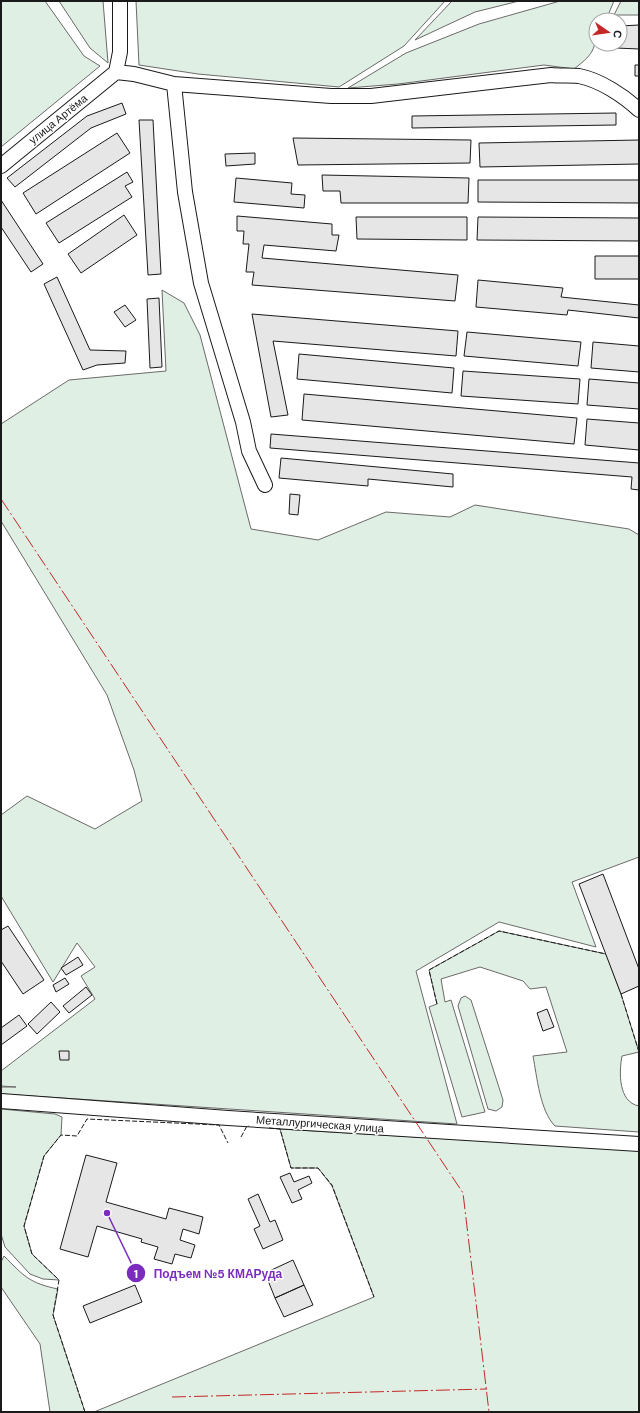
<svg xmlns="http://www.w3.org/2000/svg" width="640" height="1413" viewBox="0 0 640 1413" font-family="'DM Sans',sans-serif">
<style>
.green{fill:#e0efe3;stroke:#6a6a6a}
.building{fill:#e6e6e6;stroke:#1a1a1a}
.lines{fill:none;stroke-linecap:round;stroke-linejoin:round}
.minor-casing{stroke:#1a1a1a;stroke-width:16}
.minor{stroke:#fff;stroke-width:14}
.fence{stroke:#1a1a1a;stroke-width:1;stroke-dasharray:5 2;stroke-linecap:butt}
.power{stroke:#c62828;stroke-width:1;stroke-dasharray:14 3 2 3;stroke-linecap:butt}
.labels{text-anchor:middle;stroke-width:3;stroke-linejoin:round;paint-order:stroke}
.street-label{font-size:11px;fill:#1a1a1a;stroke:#fff}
.leader{fill:none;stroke:#7b2cbf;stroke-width:1.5}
.callout-dot{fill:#7b2cbf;stroke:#fff;stroke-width:1.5}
.mark-label{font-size:12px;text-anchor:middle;font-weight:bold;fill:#fff}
.callout-label{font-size:12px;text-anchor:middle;font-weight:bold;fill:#7b2cbf;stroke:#fff;stroke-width:3;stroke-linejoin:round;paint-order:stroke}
</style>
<rect width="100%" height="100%" fill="#fff"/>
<path class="green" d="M 1,1 L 45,1 L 84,56 L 100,66 L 1,147 Z
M 59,1 L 103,1 L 108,63 L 90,48 Z
M 136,1 L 445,1 L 404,46 L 339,87 L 198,74 L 139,65 Z
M 452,1 L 519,1 L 475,12 L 415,40 Z
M 560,1 L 614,1 L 606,20 L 596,20 C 596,48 596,52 574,69 L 544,65 L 398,84 L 348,88 L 406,53 L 479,24 Z
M 621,1 L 639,1 L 639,15 L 614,15 Z
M 162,290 L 184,303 L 200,335 L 251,529 L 318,540 L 386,512 L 450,517 L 475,505 L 629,529 L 639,535 L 639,857 L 572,882 L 596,947 L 499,922 L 416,971 L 457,1124 L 1,1094 L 1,1087 L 16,1087 L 1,1086 L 1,1071 L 95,999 L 81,976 L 95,967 L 77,943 L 53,982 L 1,896 L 1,815 L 27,796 L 95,829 L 142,801 L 134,770 L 107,695 L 1,521 L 1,424 L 69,380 L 166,371 Z
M 499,931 L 606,954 L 621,994 L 639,1052 L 622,1056 C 619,1072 618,1102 639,1106 L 639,1132 L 555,1126 C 540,1111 537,1077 533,1056 L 567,1052 L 546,987 L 530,989 L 523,981 L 480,967 L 441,979 L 445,1002 L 451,1000 L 485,1112 L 462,1117 L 429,1007 L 437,1004 L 429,970 Z
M 465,996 L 471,1000 L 503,1100 L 502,1107 L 496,1111 L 488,1109 L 458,1006 L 461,998 Z
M 1,1109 L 55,1114 L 62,1117 L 61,1135 L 44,1156 L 24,1226 L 32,1254 L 59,1280 L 43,1279 L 30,1274 L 5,1247 L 1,1234 Z
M 280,1129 L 639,1150 L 639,1412 L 94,1412 L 374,1297 L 332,1186 L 318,1168 L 291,1168 Z
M 4,1256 C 24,1276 29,1283 58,1289 L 53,1315 L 85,1412 L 50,1412 L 40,1344 L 1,1287 L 1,1262 Z"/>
<path class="building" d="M 639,25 L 639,49 L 616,48 L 616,44 L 620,44 L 620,26 Z
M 635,65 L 639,65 L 639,76 L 635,76 Z
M 122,103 L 126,114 L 91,128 L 15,187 L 7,178 L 87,116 Z
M 616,113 L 616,125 L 412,128 L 412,116 Z
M 139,120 L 153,120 L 161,274 L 148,275 Z
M 117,133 L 130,153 L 36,214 L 23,193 Z
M 293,138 L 471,140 L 470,163 L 298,165 Z
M 639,140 L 639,164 L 480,167 L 479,143 Z
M 255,153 L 255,164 L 226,166 L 225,154 Z
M 127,172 L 133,182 L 125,186 L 132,197 L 59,243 L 46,223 Z
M 322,175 L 469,178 L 468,203 L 341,203 L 340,191 L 323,191 Z
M 236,178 L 292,183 L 291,194 L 305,195 L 304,208 L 234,202 Z
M 478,180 L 639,180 L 639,203 L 478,202 Z
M 1,200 L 43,264 L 31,272 L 1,227 Z
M 124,215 L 137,235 L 81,273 L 68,254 Z
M 237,216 L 332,224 L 332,235 L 339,235 L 336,251 L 264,245 L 262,258 L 458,275 L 455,301 L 252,285 L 254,272 L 246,272 L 249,244 L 243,244 L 244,231 L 237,231 Z
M 356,217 L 467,217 L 467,240 L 357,239 Z
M 478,217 L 639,218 L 639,241 L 477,240 Z
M 595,256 L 639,256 L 639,279 L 595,279 Z
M 57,277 L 90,350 L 126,351 L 125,363 L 97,365 L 83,370 L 44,284 Z
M 478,280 L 563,288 L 561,297 L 639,305 L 639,318 L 568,310 L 567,315 L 476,307 Z
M 159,298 L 162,367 L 150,368 L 147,299 Z
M 125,305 L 136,320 L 125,327 L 114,312 Z
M 252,314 L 458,331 L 456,356 L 273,341 L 288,415 L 271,417 Z
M 467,332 L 581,342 L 578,366 L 464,356 Z
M 593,342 L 639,346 L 639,372 L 591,368 Z
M 299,354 L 454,368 L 452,393 L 297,379 Z
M 463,371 L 580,379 L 578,404 L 461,396 Z
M 589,379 L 639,383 L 639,409 L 587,405 Z
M 304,394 L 577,418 L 574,444 L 302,420 Z
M 587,419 L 639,423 L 639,450 L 585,445 Z
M 271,434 L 639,463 L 639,490 L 631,489 L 632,477 L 270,448 Z
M 281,458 L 453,474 L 453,487 L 368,479 L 368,486 L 279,478 Z
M 290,494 L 300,495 L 298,515 L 289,514 Z
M 603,874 L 639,969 L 639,986 L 621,994 L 579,884 Z
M 8,926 L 44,980 L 23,994 L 1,961 L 1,930 Z
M 78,957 L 83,965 L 66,975 L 61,968 Z
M 65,978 L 69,984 L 56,992 L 53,985 Z
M 86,987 L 92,995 L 69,1013 L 63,1006 Z
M 51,1002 L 60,1012 L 37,1034 L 28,1024 Z
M 547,1009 L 554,1027 L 543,1031 L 537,1013 Z
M 19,1015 L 27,1026 L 1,1045 L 1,1028 Z
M 59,1051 L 69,1051 L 69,1060 L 60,1060 Z
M 86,1155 L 117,1163 L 106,1202 L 166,1219 L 169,1208 L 203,1217 L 199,1234 L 183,1229 L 180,1240 L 195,1245 L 191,1258 L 175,1254 L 172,1264 L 154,1259 L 158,1247 L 141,1242 L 142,1239 L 97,1226 L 88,1257 L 60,1249 Z
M 290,1173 L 294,1182 L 309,1176 L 312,1183 L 298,1190 L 302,1199 L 292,1203 L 280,1177 Z
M 258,1194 L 270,1222 L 275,1220 L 283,1240 L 263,1249 L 254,1229 L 260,1226 L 248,1199 Z
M 293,1260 L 304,1285 L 275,1298 L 265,1273 Z
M 135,1285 L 142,1302 L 90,1323 L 83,1306 Z
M 304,1285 L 313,1305 L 284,1317 L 275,1298 Z"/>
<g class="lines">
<g class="minor-casing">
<path id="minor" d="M 116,72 L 134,74 L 174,84 L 331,96 L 371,96 L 551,75 C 560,76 570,75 579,76 C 600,80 624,96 639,110
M 116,72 L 120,52 L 120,1
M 174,84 L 185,192 L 201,283 L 243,422 L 249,451 L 265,485
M 1,166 L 116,72
M 1,1101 L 228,1118 L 639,1144"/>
</g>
<use href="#minor" class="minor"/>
<path class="fence" d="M 621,994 L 639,1052
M 437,1004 L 429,970 L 499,931 L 606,954
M 269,1128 L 280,1129 L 291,1168 L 318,1168 L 332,1185 L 374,1297
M 241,1137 L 247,1126 L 249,1126
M 85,1412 L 53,1315 L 59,1280 L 32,1254 L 24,1226 L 44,1156 L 61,1135 L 77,1136 L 87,1119 L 219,1125 L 228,1143"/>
<path class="power" d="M 1,499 L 463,1193 L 489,1412
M 172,1397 L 487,1389"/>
</g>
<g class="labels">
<g class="street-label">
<text transform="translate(58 119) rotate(-39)" y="4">улица Артёма</text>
<text transform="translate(320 1124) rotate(4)" y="4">Металлургическая улица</text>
</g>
</g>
<path class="leader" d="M107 1213L136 1273"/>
<g class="callout-dot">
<circle cx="107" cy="1213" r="4"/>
<circle cx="136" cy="1273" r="10"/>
</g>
<g class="mark-label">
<text x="136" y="1278">1</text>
</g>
<g class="callout-label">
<text x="218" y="1278">Подъем №5 КМАРуда</text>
</g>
<rect width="640" height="1413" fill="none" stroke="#1a1a1a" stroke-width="4"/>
<g transform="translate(608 32) rotate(103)"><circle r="19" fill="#ffffff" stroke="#a3a3a3"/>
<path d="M0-3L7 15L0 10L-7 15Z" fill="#c62828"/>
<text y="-6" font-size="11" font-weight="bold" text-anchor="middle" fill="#1a1a1a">С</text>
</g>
</svg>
